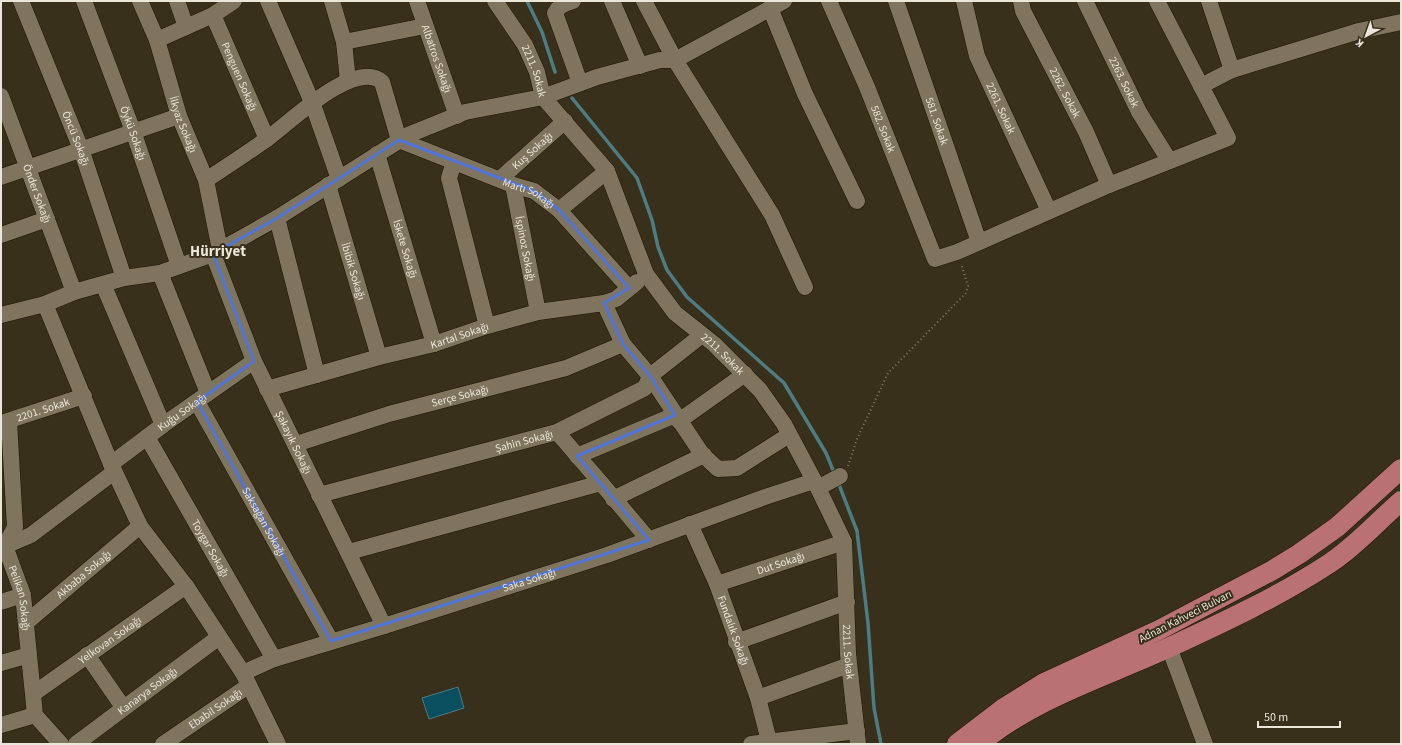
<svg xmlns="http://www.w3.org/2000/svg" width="1402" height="745" viewBox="0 0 1402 745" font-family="'Source Sans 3',sans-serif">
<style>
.water{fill:#094f5f;stroke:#4d7c84}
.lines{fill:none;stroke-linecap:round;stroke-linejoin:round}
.stream{stroke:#4d7c84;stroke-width:3.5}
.minor-casing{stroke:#1f1704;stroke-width:17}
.major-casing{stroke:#1f1704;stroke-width:21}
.path{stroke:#827b6a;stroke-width:2;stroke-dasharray:1 3;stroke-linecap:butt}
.minor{stroke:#7f755f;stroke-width:16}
.major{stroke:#b97174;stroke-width:20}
.marked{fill:none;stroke:#5074d8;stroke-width:3;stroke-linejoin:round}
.labels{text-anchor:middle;stroke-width:4;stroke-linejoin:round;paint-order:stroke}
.street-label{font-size:11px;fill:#ebe6d9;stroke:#38301b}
.district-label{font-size:15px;font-weight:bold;fill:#ebe6d9;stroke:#38301b}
</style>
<rect width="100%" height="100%" fill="#38301b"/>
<path class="water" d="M 458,687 L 464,708 L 429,719 L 422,698 Z"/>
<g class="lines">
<path class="stream" d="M 527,1 L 542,32 L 555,72
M 572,98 L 637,178 L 652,220 L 658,247 L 667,270 L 687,297 L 784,383 L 826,453 L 835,475
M 838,482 L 857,531 L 868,623 L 874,708 L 881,744"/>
<g class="minor-casing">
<g id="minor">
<path id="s1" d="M 21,1 L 81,149 L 124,278"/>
<path id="s2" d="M 84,1 L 133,131 L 179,266"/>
<path id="s3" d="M 140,1 L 157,40 L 179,116 L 206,180 L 220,250"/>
<path d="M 177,1 L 186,27"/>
<path d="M 268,1 L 312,102 L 339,179"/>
<path d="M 332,1 L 344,42 L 425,26"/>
<path id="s4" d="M 417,1 L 457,116"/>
<path id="s5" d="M 495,1 L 525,45 L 537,72 L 543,97 L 607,171 L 646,274 L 675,313 L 714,344 L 760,390 L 784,424 L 818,488 L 844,542 L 848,654 L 858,744"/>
<path d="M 573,1 C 565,4 559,5 555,13 L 580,83"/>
<path d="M 612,1 L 640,66"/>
<path d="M 644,1 L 675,60 L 772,215 L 805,287"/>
<path id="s6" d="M 829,1 L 867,87 L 935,259 L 957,252 L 1109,185 L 1228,138 L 1157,1"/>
<path id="s7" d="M 896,1 L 979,242"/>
<path id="s8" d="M 964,1 L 977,56 L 1049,211"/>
<path id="s9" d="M 1021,1 L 1023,11 L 1086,132 L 1109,185"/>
<path id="s10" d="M 1085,1 L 1139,112 L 1169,160"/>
<path d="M 1209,1 L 1232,70"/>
<path d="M 770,8 L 805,94 L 857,201"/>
<path id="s11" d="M 213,15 L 267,139"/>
<path d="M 157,40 L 213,15 L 234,1"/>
<path d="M 344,42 L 348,81"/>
<path d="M 1201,86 L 1232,70 L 1359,31 L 1401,22"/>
<path id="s12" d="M 1,96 L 74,292"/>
<path id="s13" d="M 377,154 L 434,344"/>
<path d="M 454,162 L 449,178 L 487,326"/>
<path d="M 1,177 L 179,116"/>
<path id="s14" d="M 500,179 L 565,121"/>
<path id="s15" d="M 206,180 C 226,167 247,153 267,139 C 289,123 355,58 382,82 L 399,140 L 513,185 L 534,191 L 559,210 L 629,288"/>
<path id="s16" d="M 328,185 L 379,357"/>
<path id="s17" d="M 513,185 L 538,312"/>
<path d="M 559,210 L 607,171"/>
<path d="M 277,218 L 317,375"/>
<path d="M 1,235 L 47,219"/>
<path id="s18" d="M 213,254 L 254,361 L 384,626"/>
<path d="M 160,273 L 208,393"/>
<path d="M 103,284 L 163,425"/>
<path d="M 604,303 L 623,344 L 650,376 L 702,454 L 718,469 L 737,468 L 789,435"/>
<path d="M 45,304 L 111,464 L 140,526 L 186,586 L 243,673 L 278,744"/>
<path d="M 1,315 L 45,304 L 74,292 L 124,278 L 160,273 L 213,254 L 277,218 L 408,135 L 465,112 L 543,97 L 597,77 L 660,60 L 675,60 L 784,1"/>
<path id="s19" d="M 267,389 L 379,357 L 434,344 L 487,326 L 538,312 L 604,303 L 616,299 L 637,282"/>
<path id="s20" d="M 197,402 L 331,641"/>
<path id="s21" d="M 9,421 L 15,527 L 5,546 L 23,595 L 35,715 L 61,744"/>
<path d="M 679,421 L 745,374"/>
<path id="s22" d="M 1,423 L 84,396"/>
<path d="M 557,432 L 601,483"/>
<path id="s23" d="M 147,437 L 274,659"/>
<path id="s24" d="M 296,444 L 389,414 L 566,368 L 623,344"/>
<path d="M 577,456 L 675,415"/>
<path id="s25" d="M 111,464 L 163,425 L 254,361"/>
<path d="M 818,488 L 840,476"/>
<path id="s26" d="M 319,495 L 557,432 L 645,388 L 650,376 L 702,335"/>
<path d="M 613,499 L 704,455"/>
<path id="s27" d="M 690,524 L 717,584 L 758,698 L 769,741"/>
<path d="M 3,547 L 31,535 L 114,472"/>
<path d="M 349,552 L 601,483 L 649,540"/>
<path id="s28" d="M 717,584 L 844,542"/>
<path d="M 1,602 L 23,595"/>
<path id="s29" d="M 27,622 L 140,526"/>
<path d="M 736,642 L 847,602"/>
<path d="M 1169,647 L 1205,744"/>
<path d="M 87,655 L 123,707"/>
<path d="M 1,663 L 29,655"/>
<path id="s30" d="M 243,673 L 274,659 L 384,626 L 607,555 L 765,497 L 814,481"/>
<path id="s31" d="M 33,694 L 186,586"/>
<path d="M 758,698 L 849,665"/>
<path d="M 1,725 L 35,715"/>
<path id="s32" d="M 76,744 L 219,637"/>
<path id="s33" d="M 163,744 L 248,686"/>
<path d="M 751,744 L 857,731"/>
</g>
</g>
<g class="major-casing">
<path id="major" d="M 957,744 L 1004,708 L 1044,683 L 1159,630 L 1273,570 L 1299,554 L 1337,527 L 1401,469
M 979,744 C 1034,698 1105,677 1170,647 C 1224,622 1280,596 1330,563 C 1356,546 1378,521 1401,501"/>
</g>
<path class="path" d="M 848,466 L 857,439 L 888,373 L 966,293 L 968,286 L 961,264"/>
<use href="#minor" class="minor"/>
<use href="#major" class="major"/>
</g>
<path class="marked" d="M 399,140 L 534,191 L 559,210 L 629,288 L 604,303 L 623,344 L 650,376 L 675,415 L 577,456 L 649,540 L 331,641 L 197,402 L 254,361 L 213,254 L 277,218 Z"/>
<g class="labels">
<g class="street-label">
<text dy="4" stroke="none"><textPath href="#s4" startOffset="61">Albatros Sokağı</textPath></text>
<text dy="4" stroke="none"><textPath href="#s5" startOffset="81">2211. Sokak</textPath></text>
<text dy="4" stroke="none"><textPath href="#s11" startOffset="67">Penguen Sokağı</textPath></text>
<text dy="4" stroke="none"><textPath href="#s10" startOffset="90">2263. Sokak</textPath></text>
<text dy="4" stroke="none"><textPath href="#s9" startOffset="102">2262. Sokak</textPath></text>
<text dy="4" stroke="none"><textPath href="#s8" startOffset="114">2261. Sokak</textPath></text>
<text dy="4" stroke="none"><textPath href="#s7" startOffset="127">581. Sokak</textPath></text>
<text dy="4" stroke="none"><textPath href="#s3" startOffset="131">İlkyaz Sokağı</textPath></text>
<text dy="4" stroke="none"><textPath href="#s6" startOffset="139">582. Sokak</textPath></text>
<text dy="4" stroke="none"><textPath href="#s2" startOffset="141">Öykü Sokağı</textPath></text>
<text dy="4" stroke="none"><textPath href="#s1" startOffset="148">Öncü Sokağı</textPath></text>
<text dy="4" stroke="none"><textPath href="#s14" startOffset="43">Kuş Sokağı</textPath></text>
<text dy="4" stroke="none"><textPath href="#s12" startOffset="104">Önder Sokağı</textPath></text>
<text dy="4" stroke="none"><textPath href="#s15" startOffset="410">Martı Sokağı</textPath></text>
<text dy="4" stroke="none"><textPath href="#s17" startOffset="65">İspinoz Sokağı</textPath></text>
<text dy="4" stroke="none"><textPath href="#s13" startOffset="99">İskete Sokağı</textPath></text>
<text dy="4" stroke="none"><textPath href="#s16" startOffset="90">İbibik Sokağı</textPath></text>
<text dy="4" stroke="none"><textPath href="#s19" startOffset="200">Kartal Sokağı</textPath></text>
<text dy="4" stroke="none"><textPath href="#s5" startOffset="428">2211. Sokak</textPath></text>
<text dy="4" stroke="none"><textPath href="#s24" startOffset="171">Serçe Sokağı</textPath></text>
<text dy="4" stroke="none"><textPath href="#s22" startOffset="44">2201. Sokak</textPath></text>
<text dy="4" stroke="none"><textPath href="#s25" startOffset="88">Kuğu Sokağı</textPath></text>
<text dy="4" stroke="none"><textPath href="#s26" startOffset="212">Şahin Sokağı</textPath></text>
<text dy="4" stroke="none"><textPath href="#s18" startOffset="205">Şakayık Sokağı</textPath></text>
<text dy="4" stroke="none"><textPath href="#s20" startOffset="137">Saksağan Sokağı</textPath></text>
<text dy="4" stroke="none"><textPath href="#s23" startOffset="128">Toygar Sokağı</textPath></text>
<text dy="4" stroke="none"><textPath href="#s28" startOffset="67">Dut Sokağı</textPath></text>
<text dy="4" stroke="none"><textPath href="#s29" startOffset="74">Akbaba Sokağı</textPath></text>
<text dy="4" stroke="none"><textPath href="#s30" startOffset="301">Saka Sokağı</textPath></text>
<text dy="4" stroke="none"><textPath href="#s21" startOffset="182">Pelikan Sokağı</textPath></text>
<text transform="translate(1185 616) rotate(-27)" y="4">Adnan Kahveci Bulvarı</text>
<text dy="4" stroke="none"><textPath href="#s27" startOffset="115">Fundalık Sokağı</textPath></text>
<text dy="4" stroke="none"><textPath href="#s31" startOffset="94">Yelkovan Sokağı</textPath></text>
<text dy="4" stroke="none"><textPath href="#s5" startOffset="764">2211. Sokak</textPath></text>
<text dy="4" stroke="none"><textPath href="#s32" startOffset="89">Kanarya Sokağı</textPath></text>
<text dy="4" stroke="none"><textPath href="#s33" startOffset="63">Ebabil Sokağı</textPath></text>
</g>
<g class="district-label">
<text x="218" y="256">Hürriyet</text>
</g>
</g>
<rect width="1402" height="745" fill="none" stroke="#ebe6d9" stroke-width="4"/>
<g transform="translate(1366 36) rotate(221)" stroke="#38301b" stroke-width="3" paint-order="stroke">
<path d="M0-3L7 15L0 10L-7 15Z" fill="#ebe6d9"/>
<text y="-6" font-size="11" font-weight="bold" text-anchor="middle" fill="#ebe6d9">K</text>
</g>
<path d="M1258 721v6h82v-6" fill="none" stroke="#ebe6d9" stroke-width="2"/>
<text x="1264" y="721" font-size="12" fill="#ebe6d9" stroke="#38301b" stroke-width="3" paint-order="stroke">50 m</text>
</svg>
